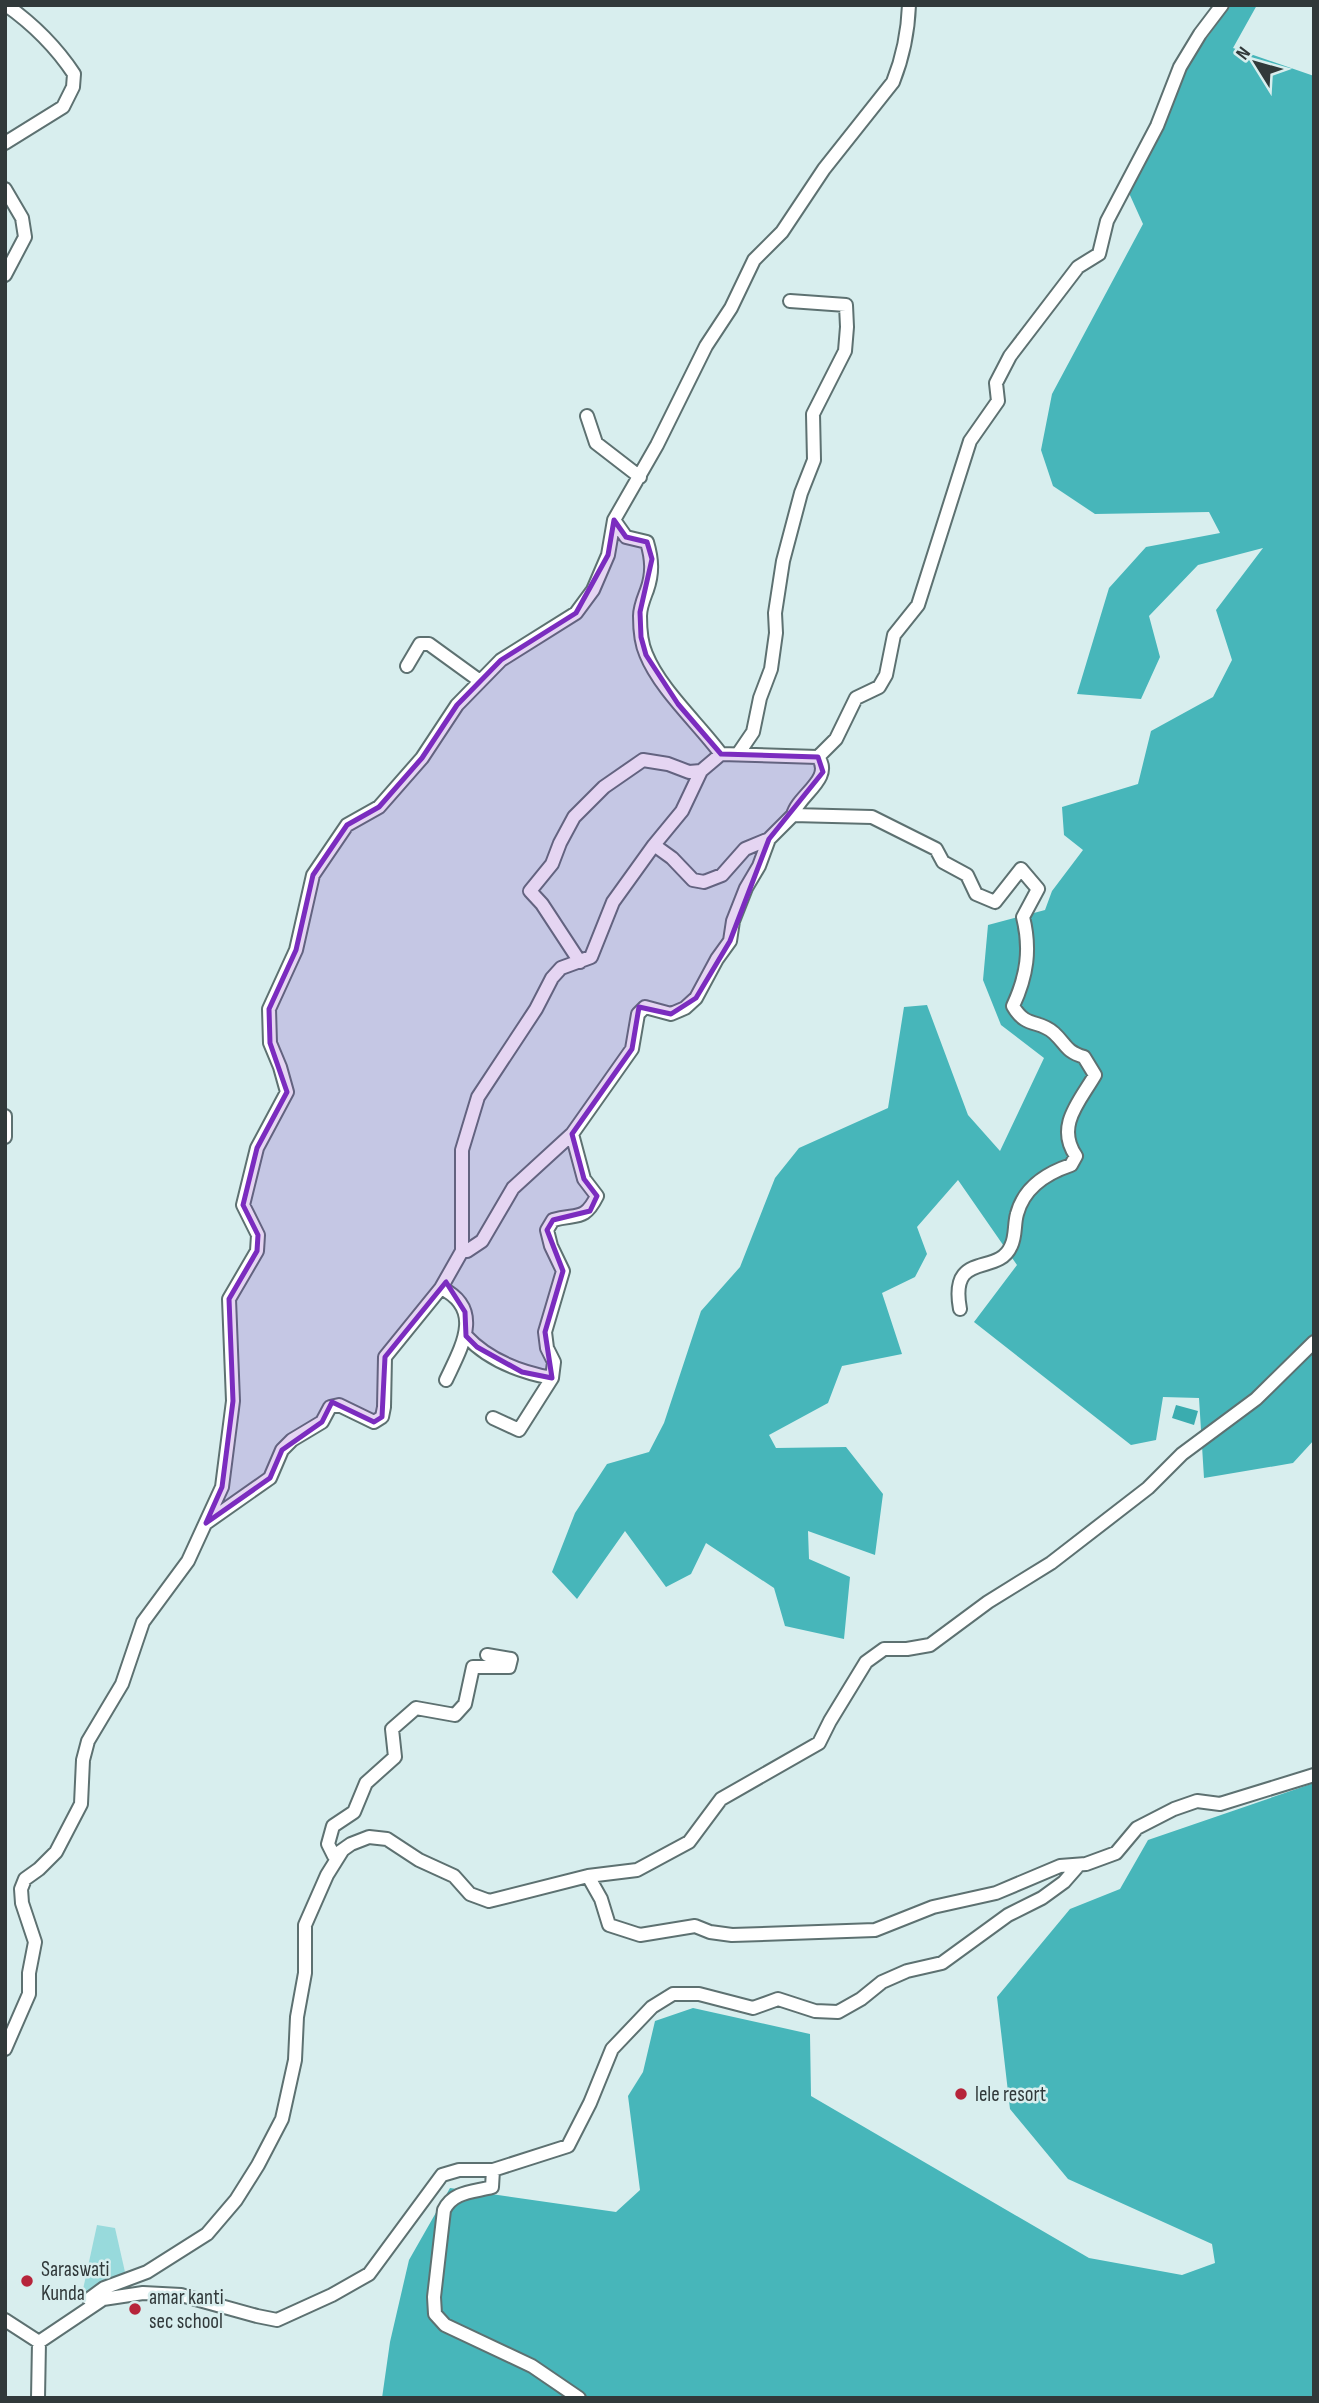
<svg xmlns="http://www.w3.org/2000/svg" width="1319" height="2403" viewBox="0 0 1319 2403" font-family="'Sofia Sans Condensed',sans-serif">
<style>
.green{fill:#98dadc}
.forest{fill:#47b6ba}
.water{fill:#3aacaf}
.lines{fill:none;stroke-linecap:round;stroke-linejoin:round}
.minor-casing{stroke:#5d7171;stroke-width:16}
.minor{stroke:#fff;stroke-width:12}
.marked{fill:#7b2cbf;fill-opacity:0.2;stroke:#7b2cbf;stroke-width:5;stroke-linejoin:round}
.poi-dot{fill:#b6243a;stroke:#d8eeee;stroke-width:2.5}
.labels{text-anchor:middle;stroke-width:5;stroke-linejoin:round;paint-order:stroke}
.poi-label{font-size:21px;fill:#31393a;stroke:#d8eeee;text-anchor:start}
</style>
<rect width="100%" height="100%" fill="#d8eeee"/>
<path class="green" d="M 97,2225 L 115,2228 L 125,2272 L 82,2294 Z"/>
<path class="forest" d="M 1231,5 L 1257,5 L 1233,48 L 1314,76 L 1314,1440 L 1293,1463 L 1204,1478 L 1199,1398 L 1163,1397 L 1156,1440 L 1131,1445 L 974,1322 L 1017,1265 L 958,1180 L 917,1227 L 927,1254 L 915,1277 L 882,1293 L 902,1354 L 842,1366 L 828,1403 L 769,1435 L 776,1448 L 846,1447 L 883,1494 L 875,1555 L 808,1531 L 809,1559 L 850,1577 L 844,1639 L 785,1626 L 774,1588 L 706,1543 L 691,1574 L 666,1587 L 625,1531 L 577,1599 L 552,1572 L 575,1513 L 607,1464 L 649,1452 L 664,1423 L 701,1311 L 740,1267 L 775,1178 L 799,1148 L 888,1108 L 904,1007 L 927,1005 L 968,1115 L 1000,1151 L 1044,1058 L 1001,1025 L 983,980 L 988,925 L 1045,910 L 1052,891 L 1083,850 L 1064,835 L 1062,807 L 1138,784 L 1151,731 L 1213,697 L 1232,660 L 1216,610 L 1263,548 L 1198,565 L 1149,616 L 1160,657 L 1141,699 L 1077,694 L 1109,588 L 1146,547 L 1220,533 L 1209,512 L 1095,514 L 1053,486 L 1041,450 L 1052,394 L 1143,224 L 1129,193 L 1186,66 Z
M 1314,1783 L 1314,2398 L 382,2398 L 390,2342 L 409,2260 L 450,2188 L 616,2212 L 640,2190 L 628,2096 L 643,2072 L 655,2021 L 693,2008 L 810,2034 L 811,2096 L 1089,2258 L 1182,2275 L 1215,2263 L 1212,2244 L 1068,2179 L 1010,2109 L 997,1997 L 1070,1909 L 1120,1889 L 1148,1840 Z"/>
<path class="water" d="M 1176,1405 L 1198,1411 L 1194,1425 L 1172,1418 Z"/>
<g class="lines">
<g class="minor-casing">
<path id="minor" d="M 5,143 L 63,107 L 73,87 L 74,74 C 56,47 33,24 6,5
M 5,189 L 22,218 L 25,237 L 5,275
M 587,416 L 596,443 L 640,477
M 614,520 L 626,537 L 647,542 C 652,559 653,573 647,590 C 644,598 640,607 640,616 C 640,628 641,643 646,654 C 660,689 698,723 721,754
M 407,666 L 420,644 L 429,644 L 480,681
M 738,754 L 753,732 L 760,698 L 771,669 L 776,633 L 775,613 L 783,561 L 801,493 L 814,460 L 813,414 L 845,351 L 847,327 L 846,305 L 790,301
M 793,815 C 798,795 834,779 818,757
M 654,845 L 672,858 L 693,880 L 704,882 L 722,875 L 745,849 L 769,839 L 793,815 L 872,817 L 936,849 L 943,862 L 967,875 L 976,894 L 995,902 L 1021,869 L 1038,889 L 1023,917 C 1031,949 1027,976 1013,1006 C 1026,1029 1039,1019 1054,1033 C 1067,1045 1065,1051 1084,1057 L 1095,1075 C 1080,1101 1055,1126 1076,1156 L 1071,1165 C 1047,1173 1024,1187 1017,1214 C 1014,1224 1016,1237 1011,1246 C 998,1277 949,1249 960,1309
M 580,962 L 542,904 L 530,891 L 552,864 L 560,843 L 574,817 L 604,787 L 643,760 L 668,764 L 689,772 L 701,771
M 5,1116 L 5,1137
M 462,1251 L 467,1251 L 482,1241 L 513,1188 L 572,1134 L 632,1049 L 638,1014 L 645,1007 L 671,1014 L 685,1008 L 696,998 L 717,959 L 730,941 L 733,921 L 746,888 L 759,866 L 769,839
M 441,1288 C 485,1309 461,1348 446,1380
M 466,1336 C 489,1361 520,1372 552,1378 L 519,1430 L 493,1418
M 552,1378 L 554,1362 L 547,1348 L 545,1332 L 563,1271 L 551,1246 L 547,1230 L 553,1220 C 577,1213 584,1222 597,1196 L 584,1179 L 572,1134
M 206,1523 L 270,1478 L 282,1450 L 292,1440 L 322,1422 L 330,1407 L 339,1405 L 374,1422 L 382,1417 L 384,1407 L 385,1357 L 441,1288 L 462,1251 L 462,1150 L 478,1097 L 536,1009 L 552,978 L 561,968 L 591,957 L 613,902 L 654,845 L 682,811 L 701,771 L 721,754 L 818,757 L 836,739 L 856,698 L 879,687 L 886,675 L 894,635 L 918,605 L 970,441 L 998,401 L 996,383 L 1010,356 L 1078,267 L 1099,254 L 1107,221 L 1157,126 L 1180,67 L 1200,34 L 1222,5
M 487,1655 L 511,1659 L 509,1667 L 473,1667 L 465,1704 L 455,1715 L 416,1708 L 392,1729 L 395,1757 L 366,1783 L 354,1812 L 333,1826 L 328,1844 L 334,1856 L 351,1844 L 369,1837 L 387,1839 L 419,1860 L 454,1876 L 470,1894 L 489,1901 L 588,1876 L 637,1870 L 689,1842 L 721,1799 L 819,1743 L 830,1721 L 866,1662 L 884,1649 L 907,1649 L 930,1645 L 988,1602 L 1051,1563 L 1148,1488 L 1182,1454 L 1256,1399 L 1314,1342
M 588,1876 L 601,1899 L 609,1925 L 640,1935 L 695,1926 L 710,1932 L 732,1935 L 875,1930 L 933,1907 L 996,1893 L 1060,1866 L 1086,1864 L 1116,1853 L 1137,1828 L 1174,1809 L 1197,1801 L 1220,1804 L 1314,1775
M 5,2049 L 29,1994 L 29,1973 L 35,1942 L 22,1903 L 21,1889 L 25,1879 L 39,1869 L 56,1852 L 81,1804 L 83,1760 L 88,1741 L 122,1684 L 143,1622 L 188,1561 L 222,1487 L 233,1401 L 229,1299 L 257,1251 L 258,1235 L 243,1205 L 257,1148 L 287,1092 L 280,1067 L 270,1043 L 269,1009 L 296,950 L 313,875 L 347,825 L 379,807 L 422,758 L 457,705 L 501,660 L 576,613 L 593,590 L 608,555 L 614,520 L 657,445 L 706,346 L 731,308 L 754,260 L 782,232 L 824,169 L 893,82 C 903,57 908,32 909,5
M 493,2170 L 492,2187 C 474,2192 453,2191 444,2210 L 434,2297 L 435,2314 L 445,2325 L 532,2366 L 579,2398
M 89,2299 L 104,2288 L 147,2272 L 207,2234 L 236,2200 L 258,2165 L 282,2119 L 295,2060 L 297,2017 L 305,1973 L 305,1925 L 327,1875 L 342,1851
M 5,2320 L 39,2342 L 103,2299 L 143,2293 L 181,2295 L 257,2316 L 277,2320 L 332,2295 L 369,2274 L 442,2175 L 459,2170 L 493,2170 L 568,2146 L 590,2103 L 612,2049 L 652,2007 L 673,1994 L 699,1994 L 753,2008 L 778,1999 L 815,2011 L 838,2012 L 861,1999 L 882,1982 L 907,1971 L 942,1963 L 1008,1915 L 1042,1898 L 1064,1882 L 1078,1866
M 38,2398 L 39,2342"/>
</g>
<use href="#minor" class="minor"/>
</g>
<path class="marked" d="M 614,520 L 626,537 L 647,542 L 652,559 L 640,612 L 641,637 L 646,655 L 678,704 L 721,754 L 818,757 L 823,772 L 769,839 L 730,941 L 696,998 L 671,1014 L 639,1007 L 632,1049 L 572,1134 L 584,1179 L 597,1196 L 590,1211 L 553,1220 L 547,1230 L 563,1271 L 545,1332 L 552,1378 L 522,1372 L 477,1347 L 466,1336 L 465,1312 L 446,1282 L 385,1357 L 382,1417 L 374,1422 L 332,1402 L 322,1422 L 282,1450 L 270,1478 L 206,1523 L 222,1487 L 233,1401 L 229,1299 L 257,1251 L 258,1235 L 243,1205 L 257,1148 L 287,1092 L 270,1043 L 269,1009 L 296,950 L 313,875 L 347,825 L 379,807 L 422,758 L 457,705 L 501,660 L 576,613 L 608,555 Z"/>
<g class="poi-dot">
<circle cx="961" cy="2094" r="7"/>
<circle cx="27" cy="2281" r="7"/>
<circle cx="135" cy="2309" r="7"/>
</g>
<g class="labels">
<g class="poi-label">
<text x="975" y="2101">lele resort</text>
<text x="41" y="2276">Saraswati<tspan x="41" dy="24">Kunda</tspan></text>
<text x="149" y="2304">amar kanti<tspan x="149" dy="24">sec school</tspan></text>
</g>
</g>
<rect width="1319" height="2403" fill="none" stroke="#31393a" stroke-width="14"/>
<g transform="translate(1256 63) rotate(307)" stroke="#d8eeee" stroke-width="5" paint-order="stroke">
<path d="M0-5L12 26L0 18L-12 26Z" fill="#31393a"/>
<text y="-10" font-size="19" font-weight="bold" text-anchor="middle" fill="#31393a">N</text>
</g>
</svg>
